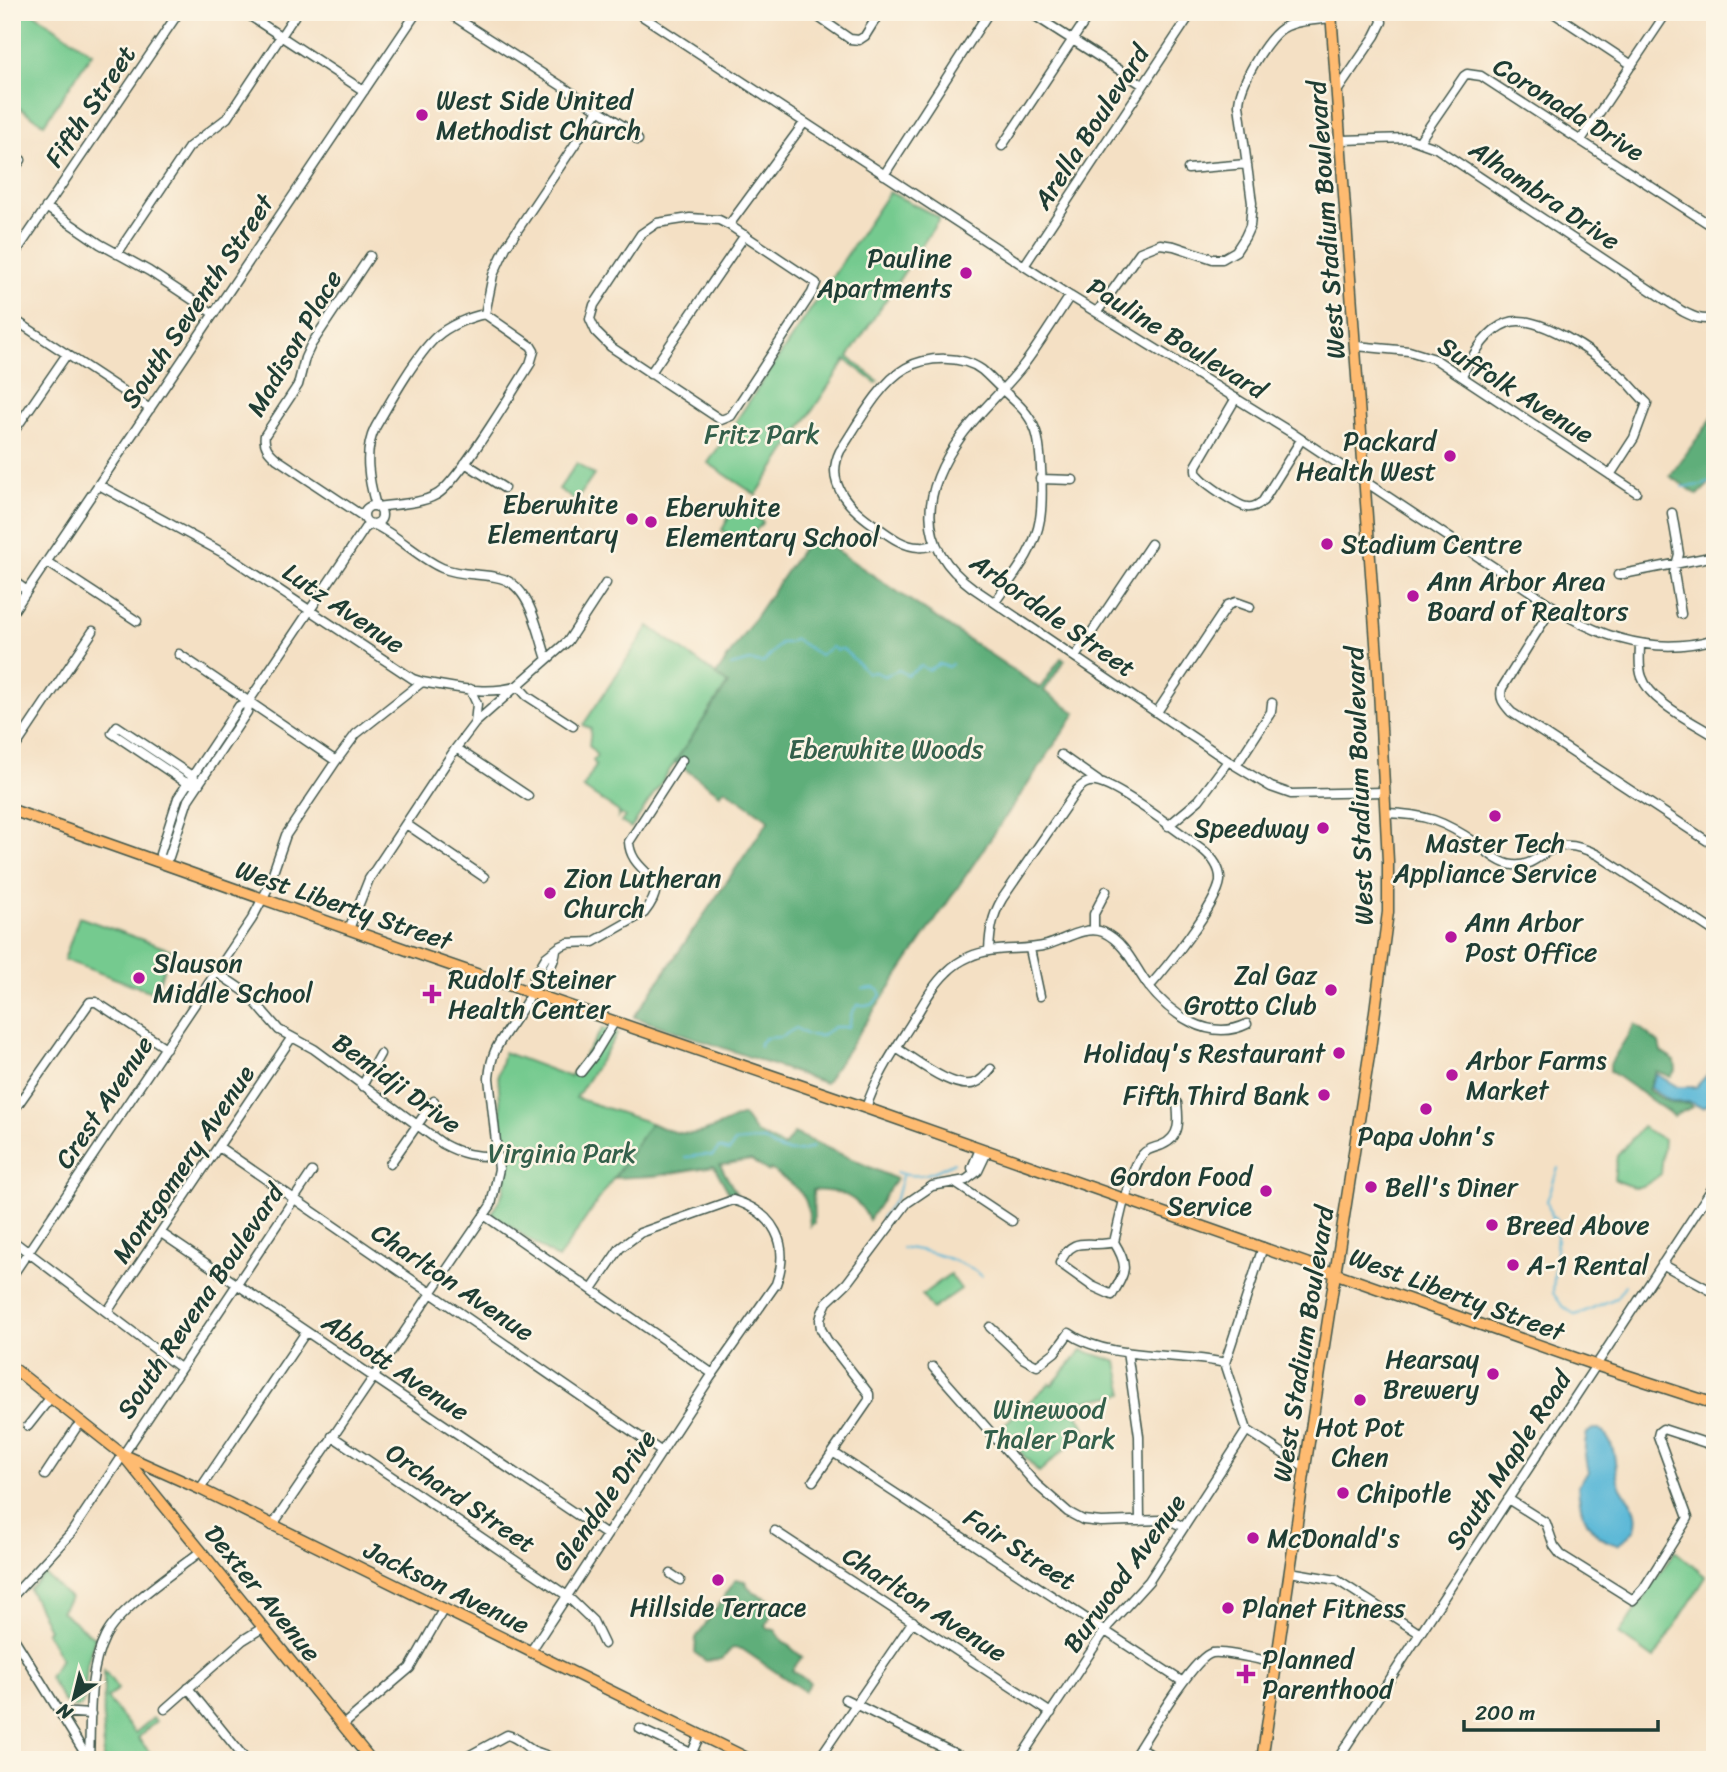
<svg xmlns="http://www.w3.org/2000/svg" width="1727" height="1772" viewBox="0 0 1727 1772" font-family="Sriracha,sans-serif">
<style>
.green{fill:#74ca8f;stroke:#4a8462;stroke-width:2}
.forest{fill:#5fae7a;stroke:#3f7657;stroke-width:2}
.water{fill:#59b7d7;stroke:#3c7a86;stroke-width:2}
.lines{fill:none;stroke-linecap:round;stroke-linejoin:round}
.stream{stroke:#59b7d7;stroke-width:2}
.minor-casing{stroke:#3f554a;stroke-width:11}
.major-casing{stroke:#3f554a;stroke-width:13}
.highway-casing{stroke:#3f554a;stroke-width:14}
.minor{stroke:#fff;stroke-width:8}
.major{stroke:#febb71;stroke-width:10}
.highway{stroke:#febb71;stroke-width:10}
.poi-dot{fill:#b5179e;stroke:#fcf5e5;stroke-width:2.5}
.labels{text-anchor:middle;stroke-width:5;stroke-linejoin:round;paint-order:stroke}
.poi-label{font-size:26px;fill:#1f3d34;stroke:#fcf5e5;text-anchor:start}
.street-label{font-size:26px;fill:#1f3d34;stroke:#fcf5e5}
.park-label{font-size:26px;fill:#34604b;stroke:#fcf5e5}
</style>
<rect width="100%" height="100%" fill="#fcf5e5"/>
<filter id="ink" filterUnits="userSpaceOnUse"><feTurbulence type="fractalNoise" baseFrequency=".0143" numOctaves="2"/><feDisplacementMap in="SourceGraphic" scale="14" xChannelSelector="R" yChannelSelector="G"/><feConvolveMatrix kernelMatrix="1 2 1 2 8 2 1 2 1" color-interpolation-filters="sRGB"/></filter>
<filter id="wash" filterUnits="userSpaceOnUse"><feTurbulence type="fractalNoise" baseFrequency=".00686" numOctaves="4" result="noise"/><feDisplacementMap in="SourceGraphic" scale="28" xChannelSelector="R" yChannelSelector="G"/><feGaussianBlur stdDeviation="1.57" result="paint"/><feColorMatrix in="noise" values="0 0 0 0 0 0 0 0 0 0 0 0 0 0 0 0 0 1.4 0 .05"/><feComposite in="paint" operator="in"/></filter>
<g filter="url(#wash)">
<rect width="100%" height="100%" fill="#f4e0c4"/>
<path class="green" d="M 12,12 L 32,12 L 92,53 L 44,124 L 12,103 Z
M 889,192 L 940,218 L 848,357 L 878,381 L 876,383 L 846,360 L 756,495 L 708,463 Z
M 577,463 L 594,475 L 576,501 L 559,489 Z
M 736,504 L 763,522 C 749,540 741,544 722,530 Z
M 649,626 L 728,683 L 631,828 L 621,822 L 625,817 L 621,814 L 618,817 L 619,812 L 583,788 L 596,765 L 593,761 L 597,756 L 589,746 L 591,729 L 583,725 Z
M 79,917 L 171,950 L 155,993 L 64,960 Z
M 603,1028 L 618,1033 L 576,1098 L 651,1123 L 558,1259 L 492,1214 L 504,1190 L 506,1175 L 498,1075 L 504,1052 L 570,1077 Z
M 1642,1127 L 1664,1140 L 1661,1174 C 1641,1190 1636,1191 1614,1179 L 1617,1156 Z
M 950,1274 L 961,1289 L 932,1309 L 922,1295 Z
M 1082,1350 L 1117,1362 L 1124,1394 L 1072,1403 L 1086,1430 L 1039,1472 L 999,1429 L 1050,1383 L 1052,1385 Z
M 1675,1551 L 1706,1577 L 1654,1659 L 1619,1634 Z
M 44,1574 L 70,1598 L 61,1611 L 95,1638 L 87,1665 L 84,1700 L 81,1706 L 76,1708 L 64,1702 L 49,1677 L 61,1659 L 46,1632 L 49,1629 L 29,1589 Z
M 104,1670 L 118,1689 L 107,1698 L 135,1733 L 153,1718 L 156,1721 L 138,1738 L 156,1760 L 103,1760 Z"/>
<path class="forest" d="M 1715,414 L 1715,478 L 1698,495 L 1670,476 Z
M 812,534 L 1040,688 L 1061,658 L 1065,660 L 1044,691 L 1076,713 L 825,1083 L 634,1017 L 769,820 L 725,789 L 720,794 L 675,762 L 728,684 L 716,675 Z
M 1635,1024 L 1659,1043 L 1661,1052 L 1675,1061 L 1676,1069 L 1671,1077 L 1656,1071 L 1648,1090 L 1670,1103 L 1689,1104 L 1692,1107 L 1674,1116 L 1610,1071 L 1610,1064 Z
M 743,1115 L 756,1133 L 784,1147 L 794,1133 L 896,1179 L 869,1220 C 857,1194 840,1191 813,1190 L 814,1223 L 810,1226 C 809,1191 797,1188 770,1169 L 769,1172 L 751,1160 L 720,1165 L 736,1193 L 729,1193 L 714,1166 L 654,1176 L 614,1178 L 651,1123 C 691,1143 705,1132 743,1115 Z
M 736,1579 L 745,1581 C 754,1600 765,1593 777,1605 L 765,1626 L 768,1629 L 775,1630 L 783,1641 L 802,1657 L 792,1670 L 810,1683 L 804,1691 L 742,1649 L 732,1648 L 722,1659 L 706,1661 L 695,1653 L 696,1638 Z"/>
<path class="water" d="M 1715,1066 L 1715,1100 L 1703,1108 L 1689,1102 L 1672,1102 L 1650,1088 L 1656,1074 L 1678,1087 L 1696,1087 Z
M 1594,1429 L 1599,1429 C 1618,1444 1613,1460 1618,1480 C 1624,1501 1642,1503 1635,1530 L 1618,1545 C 1590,1538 1579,1513 1578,1485 L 1588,1472 C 1585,1458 1583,1448 1587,1433 Z"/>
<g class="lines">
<path class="stream" d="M 1682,487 L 1703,485 L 1715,480
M 731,666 L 750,661 L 763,663 L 781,643 L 788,643 L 795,639 L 820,655 L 832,647 L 836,650 L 843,649 L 868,673 L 875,672 L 884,676 L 899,670 L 907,675 L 921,666 L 928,670 L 939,664 L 948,667 L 952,664
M 760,1047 L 760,1043 L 765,1038 L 781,1037 L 796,1028 L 807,1035 L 821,1036 L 834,1027 L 849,1027 L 852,1012 L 858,1005 L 872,1005 L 881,996 L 879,990 L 874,988 L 863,989
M 685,1157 C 694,1157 704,1153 712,1156 L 719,1148 L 729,1151 L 735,1142 C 740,1141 762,1140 764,1140 C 768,1142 771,1145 774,1147 C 788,1154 800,1153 813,1147
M 1558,1168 L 1547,1201 L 1557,1236 L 1553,1293 L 1563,1307 L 1576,1315 L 1616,1298 L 1625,1285
M 896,1172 C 918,1180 934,1173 954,1162
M 1553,1217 L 1569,1228
M 881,1218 L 896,1198 L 902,1176
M 902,1248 C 926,1249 963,1261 982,1276"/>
</g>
</g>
<g filter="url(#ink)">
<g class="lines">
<g class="minor-casing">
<path id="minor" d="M 244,12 L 364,91
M 447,12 L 625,127 L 638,140
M 636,12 L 1070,296 L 1292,433 L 1569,617 C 1614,642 1664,654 1715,639
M 811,12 L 850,39 L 859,40 L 865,36 L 880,12
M 1029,12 L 1143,85
M 1552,12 L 1632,65
M 1338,90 L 1375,36 L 1382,22 L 1380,12
M 1342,140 L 1408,138 L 1436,148 L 1682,311 C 1694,317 1701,321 1715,318
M 1420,140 L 1464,76 L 1467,74 L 1481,76 L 1715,228
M 1581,140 L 1667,12
M 1002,146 L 1091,12
M 1188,169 L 1246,164
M 12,172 L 21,160
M 884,175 L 989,12
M 46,207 L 100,244 L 149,271 L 214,314
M 690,218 L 719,220 L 729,225 L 816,283 L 812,293 L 731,416 L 721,420 L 611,347 L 596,332 L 590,319 L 594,305 L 641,234 L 657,223 Z
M 729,225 L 804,123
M 117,254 L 189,147 L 227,118 L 297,12
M 12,258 L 179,12
M 1024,266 L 1192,12
M 1070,296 C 1054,320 1039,345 1022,367 C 1003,391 980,411 962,435 C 922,490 914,545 973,588 L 1228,761 L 1271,787 L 1291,794 L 1384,792
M 1097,312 L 1140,252 L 1160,244 L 1174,246 L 1213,259 L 1222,259 L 1236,251 L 1245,237 L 1250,226 L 1252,203 L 1239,105 C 1239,85 1266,39 1283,28 C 1296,20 1317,20 1332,18
M 485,314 L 493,275 L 506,247 L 598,110
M 12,318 L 150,409
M 1356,346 L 1409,351 L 1435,359 L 1636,492
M 650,374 L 745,235
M 1462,375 C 1473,356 1485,331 1507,323 C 1537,311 1598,356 1620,375 C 1630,383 1637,394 1647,403 L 1634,438 L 1610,475
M 1236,398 L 1196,466 C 1196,473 1195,472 1200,477 C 1206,484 1238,506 1247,507 C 1253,508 1258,505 1263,501 L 1301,440
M 12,434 L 67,354
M 465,463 L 504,488
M 1040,479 L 1073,480
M 99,485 L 225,554 L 413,679 L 422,682 C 454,687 486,696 518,686 L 527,696 L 573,726
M364 515a9 9 0 1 1 18 0a9 9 0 1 1-18 0Z
M 376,506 C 369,481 363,452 375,428 C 390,402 415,357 436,337 C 448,326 469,317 485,314
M 378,507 C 396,504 420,504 436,495 C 457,485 514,389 530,364 L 534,351 L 531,346 L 485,314
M 1672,513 L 1679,554 L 1674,573 L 1681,614
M 364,517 L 277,459 C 269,452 263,446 265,435 L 298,385 L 305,358 L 311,345 L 370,256
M 373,524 C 398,535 417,557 442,568 C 461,576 480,573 500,578 C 531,585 538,634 547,659
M 935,545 C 930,546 924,548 919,547 C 905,547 891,537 880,529 C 853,511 823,486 840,451 C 857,426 879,383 906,368 C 927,356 962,355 982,370 C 990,377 997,385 1005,392 C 1017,403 1029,413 1035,429 C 1042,445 1043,501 1040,519 C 1035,551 1013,576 995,602
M 47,562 L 137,621
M 1618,575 L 1715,556
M 12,580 L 27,591
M 1553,606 L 1502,688 C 1499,699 1504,704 1511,712 L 1715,846
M 12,613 L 417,12
M 1640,644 C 1640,655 1638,667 1642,677 C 1650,702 1693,722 1715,736
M 179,654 L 336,761
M 1075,657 L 1151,544
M 1157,712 L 1228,605 L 1236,602 L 1250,607
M 475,723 L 568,641 L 606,583
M 117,726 L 192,776 L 199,784 L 188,784 L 112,733 Z
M 456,748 L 528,796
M 12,752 L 93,631
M 1061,755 L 1098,781
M 1236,766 L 1271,712 L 1272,703
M 1386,813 C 1425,814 1444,821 1476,843 C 1486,851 1500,864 1513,865 C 1544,869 1546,828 1598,855 L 1715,932
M 406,824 L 484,877
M 1168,826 L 1199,800 L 1228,761
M 162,863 L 169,857 L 188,800 L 247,712 L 249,701 L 365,528 L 372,524
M 162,863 L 160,854 L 178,798 L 239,706 L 249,701
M 349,929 L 369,879 L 456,748 L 475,723 L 477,704 L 470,689
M 1094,930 L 1094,914 L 1106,891
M 1030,949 L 1040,996
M 989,950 C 990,931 992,916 1002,899 L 1077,790 C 1083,784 1087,781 1096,782 C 1118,785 1181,834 1202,849 C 1212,857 1221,867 1220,881 C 1217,905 1166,968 1149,987
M 216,972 L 247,993 L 279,1030 L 314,1049 L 443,1144 C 461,1154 476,1157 497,1156
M 535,983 C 546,979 555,961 556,950
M 896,1048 C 915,1059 953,1091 975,1083 C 982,1081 987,1074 991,1069
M 581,1072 L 595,1054 L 615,1021
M 362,1086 L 380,1054
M 866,1108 C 876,1077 894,1051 911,1024 C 922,1006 932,986 947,972 C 953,966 962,960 969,957 C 995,945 1022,952 1047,945 C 1064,940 1086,925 1103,932 C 1125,942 1134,966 1147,984 C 1169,1013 1209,1043 1247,1024
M 12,1113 L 90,1002 L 96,1002 L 166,1048
M 219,1147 L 662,1452
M 980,1149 L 972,1168 L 974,1174 L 978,1171 L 987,1152
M 390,1164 L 434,1101
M 955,1183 L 1012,1221
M 1125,1200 C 1130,1186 1133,1165 1143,1154 C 1148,1148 1155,1148 1162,1145 C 1181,1137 1179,1120 1177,1103
M 484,1215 L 713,1374
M 161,1233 L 607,1535
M 12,1240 L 180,1368
M 1114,1242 C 1090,1249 1073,1233 1060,1263 L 1092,1286 L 1112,1295 C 1126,1271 1129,1266 1114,1242 L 1124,1200
M 1662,1264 L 1715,1293
M 12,1276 L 252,919 L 267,890 L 286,835 L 336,761 L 356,734 L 422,682
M 107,1312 L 292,1037
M 990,1327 L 1024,1359 L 1037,1366 L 1055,1352 L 1069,1333 C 1108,1361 1177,1352 1225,1363
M 1127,1352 L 1139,1436 L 1140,1521
M 933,1367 L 1036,1484 L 1068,1512 L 1083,1520 L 1101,1522 L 1161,1520 L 1171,1521 L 1184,1527
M 28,1426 L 51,1397
M 1247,1430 L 1305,1468
M 332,1436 L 566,1595 L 593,1621 L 604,1644
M 834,1453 L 1183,1682
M 45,1475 L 76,1428 L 83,1422
M 813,1481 L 869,1400 L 869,1394 L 827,1340 L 821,1329 L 820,1320 L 822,1313 L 827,1302 L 847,1283 L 907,1203 L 932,1186 L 966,1180 L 974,1174
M 200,1489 L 306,1332
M 1508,1499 L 1546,1523 L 1554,1546 L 1561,1555 L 1633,1600 L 1644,1588 L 1688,1518 L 1658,1436 L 1659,1432 L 1663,1429 L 1715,1446
M 272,1526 L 491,1205 L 499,1169 L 489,1078 C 490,1068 491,1060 495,1051 C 503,1031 537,997 534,977 L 546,957 L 559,947 L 568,943 L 593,942 L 644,913 C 676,873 631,877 629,842 L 682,760
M 775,1531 L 1051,1713
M 1290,1572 L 1337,1580 L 1419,1633
M 671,1574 L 680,1580
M 12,1597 L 71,1533 L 312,1172
M 12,1635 L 89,1760
M 531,1651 L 710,1378 L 776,1284 C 791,1244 774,1212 733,1200 L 640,1233 L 620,1248 L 592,1289
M 188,1688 L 246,1760
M 845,1699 L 968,1760
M 165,1709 L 243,1640 L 264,1627
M 59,1712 L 91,1714
M 343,1725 L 410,1668 L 444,1608
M 640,1729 L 706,1760
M 1140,1747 L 1158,1760
M 89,1760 C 91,1721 87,1673 105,1637 C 120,1607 174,1573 201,1551
M 461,1760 L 507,1735 C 518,1737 523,1745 532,1750 C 540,1754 546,1753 553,1760
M 689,1760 L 700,1734
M 818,1760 L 913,1621
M 1019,1760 L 1108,1626 L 1149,1581 L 1247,1430 L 1225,1363 L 1263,1247
M 1132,1760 C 1145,1740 1193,1657 1212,1653 C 1225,1651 1262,1660 1276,1663
M 1337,1760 L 1715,1184"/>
</g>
<g class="major-casing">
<path id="major" d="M 12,810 L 427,957 L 866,1108 L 1595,1365 L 1715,1404
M 12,1367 L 122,1454 L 371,1760
M 122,1454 L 200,1489 L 751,1760
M 1262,1760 L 1305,1468 L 1370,1049 L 1388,912 L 1388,861 L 1378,671 L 1331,12"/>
</g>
<g class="highway-casing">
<path id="highway" d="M 1714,1760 L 1715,1758"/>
</g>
<use href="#minor" class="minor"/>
<use href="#major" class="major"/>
<use href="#highway" class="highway"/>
</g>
</g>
<g class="poi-dot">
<circle cx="422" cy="115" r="7"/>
<circle cx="966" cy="273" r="7"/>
<circle cx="1450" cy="456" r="7"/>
<circle cx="632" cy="519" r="7"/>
<circle cx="651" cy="522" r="7"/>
<circle cx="1327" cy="544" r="7"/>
<circle cx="1413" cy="596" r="7"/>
<circle cx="1495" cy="816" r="7"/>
<circle cx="1323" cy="828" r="7"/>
<circle cx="550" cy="893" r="7"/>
<circle cx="1451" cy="937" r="7"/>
<circle cx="139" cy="978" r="7"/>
<circle cx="1331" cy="990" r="7"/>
<path d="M428.5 983.5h7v7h7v7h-7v7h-7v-7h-7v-7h7z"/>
<circle cx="1339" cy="1053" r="7"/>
<circle cx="1452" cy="1075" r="7"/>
<circle cx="1324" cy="1095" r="7"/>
<circle cx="1426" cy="1109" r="7"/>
<circle cx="1371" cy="1187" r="7"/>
<circle cx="1266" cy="1191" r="7"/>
<circle cx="1492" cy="1225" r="7"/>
<circle cx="1513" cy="1265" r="7"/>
<circle cx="1493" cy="1374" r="7"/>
<circle cx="1360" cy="1400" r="7"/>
<circle cx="1343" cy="1493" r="7"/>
<circle cx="1253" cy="1538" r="7"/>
<circle cx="718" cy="1580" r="7"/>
<circle cx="1228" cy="1608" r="7"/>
<path d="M1242.5 1663.5h7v7h7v7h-7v7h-7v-7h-7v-7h7z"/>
</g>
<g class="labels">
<g class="poi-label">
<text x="436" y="109">West Side United<tspan x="436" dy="30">Methodist Church</tspan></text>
<text x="952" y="267" text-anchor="end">Pauline<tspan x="952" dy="30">Apartments</tspan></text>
<text x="1436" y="450" text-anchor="end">Packard<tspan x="1436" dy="30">Health West</tspan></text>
<text x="618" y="513" text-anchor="end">Eberwhite<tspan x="618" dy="30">Elementary</tspan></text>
<text x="665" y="516">Eberwhite<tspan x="665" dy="30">Elementary School</tspan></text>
<text x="1341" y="553">Stadium Centre</text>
<text x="1427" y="590">Ann Arbor Area<tspan x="1427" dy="30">Board of Realtors</tspan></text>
<text x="1309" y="837" text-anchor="end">Speedway</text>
<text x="1495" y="852" text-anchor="middle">Master Tech<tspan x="1495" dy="30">Appliance Service</tspan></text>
<text x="564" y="887">Zion Lutheran<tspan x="564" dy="30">Church</tspan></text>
<text x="1465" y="931">Ann Arbor<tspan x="1465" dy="30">Post Office</tspan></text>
<text x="153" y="972">Slauson<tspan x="153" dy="30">Middle School</tspan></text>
<text x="1317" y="984" text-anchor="end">Zal Gaz<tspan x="1317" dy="30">Grotto Club</tspan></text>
<text x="448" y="988">Rudolf Steiner<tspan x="448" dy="30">Health Center</tspan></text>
<text x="1325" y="1062" text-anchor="end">Holiday's Restaurant</text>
<text x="1466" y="1069">Arbor Farms<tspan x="1466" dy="30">Market</tspan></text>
<text x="1310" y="1104" text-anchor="end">Fifth Third Bank</text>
<text x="1426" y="1145" text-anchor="middle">Papa John's</text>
<text x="1252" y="1185" text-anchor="end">Gordon Food<tspan x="1252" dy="30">Service</tspan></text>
<text x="1385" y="1196">Bell's Diner</text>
<text x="1506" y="1234">Breed Above</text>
<text x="1527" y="1274">A-1 Rental</text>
<text x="1479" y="1368" text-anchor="end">Hearsay<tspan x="1479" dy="30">Brewery</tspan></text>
<text x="1360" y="1436" text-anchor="middle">Hot Pot<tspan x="1360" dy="30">Chen</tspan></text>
<text x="1357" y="1502">Chipotle</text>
<text x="1267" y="1547">McDonald's</text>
<text x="718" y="1616" text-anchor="middle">Hillside Terrace</text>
<text x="1242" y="1617">Planet Fitness</text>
<text x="1262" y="1668">Planned<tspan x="1262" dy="30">Parenthood</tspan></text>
</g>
<g class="street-label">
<text transform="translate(90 106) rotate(-56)" y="9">Fifth Street</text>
<text transform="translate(1569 109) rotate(32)" y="9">Coronada Drive</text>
<text transform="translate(1091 127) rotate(-57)" y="9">Arella Boulevard</text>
<text transform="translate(1545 195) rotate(34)" y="9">Alhambra Drive</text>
<text transform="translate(1326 220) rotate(-94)" y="9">West Stadium Boulevard</text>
<text transform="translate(197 301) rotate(-56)" y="9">South Seventh Street</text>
<text transform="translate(1177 338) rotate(32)" y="9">Pauline Boulevard</text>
<text transform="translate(294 343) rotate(-60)" y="9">Madison Place</text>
<text transform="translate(1516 390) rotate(32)" y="9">Suffolk Avenue</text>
<text transform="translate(344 608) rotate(34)" y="9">Lutz Avenue</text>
<text transform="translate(1053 615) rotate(35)" y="9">Arbordale Street</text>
<text transform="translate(1359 786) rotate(-92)" y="9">West Stadium Boulevard</text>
<text transform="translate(344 905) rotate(19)" y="9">West Liberty Street</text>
<text transform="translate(397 1083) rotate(36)" y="9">Bemidji Drive</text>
<text transform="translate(104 1102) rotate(-56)" y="9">Crest Avenue</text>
<text transform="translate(183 1164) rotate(-56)" y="9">Montgomery Avenue</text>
<text transform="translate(453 1282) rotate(34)" y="9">Charlton Avenue</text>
<text transform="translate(1457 1294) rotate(20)" y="9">West Liberty Street</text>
<text transform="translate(200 1301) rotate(-56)" y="9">South Revena Boulevard</text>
<text transform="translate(1303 1344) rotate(-81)" y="9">West Stadium Boulevard</text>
<text transform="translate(396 1367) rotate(34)" y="9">Abbott Avenue</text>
<text transform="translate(1508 1460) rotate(-57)" y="9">South Maple Road</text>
<text transform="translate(461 1498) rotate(34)" y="9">Orchard Street</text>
<text transform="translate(604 1500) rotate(-56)" y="9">Glendale Drive</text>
<text transform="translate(1020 1549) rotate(33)" y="9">Fair Street</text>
<text transform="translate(1124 1573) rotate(-54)" y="9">Burwood Avenue</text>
<text transform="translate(447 1587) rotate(26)" y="9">Jackson Avenue</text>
<text transform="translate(263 1593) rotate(51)" y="9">Dexter Avenue</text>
<text transform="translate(925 1604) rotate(33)" y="9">Charlton Avenue</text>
</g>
<g class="park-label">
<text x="762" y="443">Fritz Park</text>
<text x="886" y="758">Eberwhite Woods</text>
<text x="562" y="1162">Virginia Park</text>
<text x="1049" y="1418">Winewood<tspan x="1049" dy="30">Thaler Park</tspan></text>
</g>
</g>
<rect width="1727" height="1772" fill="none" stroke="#fcf5e5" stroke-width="42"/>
<g transform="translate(74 1698) rotate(215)" stroke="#fcf5e5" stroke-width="5" paint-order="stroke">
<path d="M0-5L12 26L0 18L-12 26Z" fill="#1f3d34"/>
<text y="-10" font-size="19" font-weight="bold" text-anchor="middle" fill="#1f3d34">N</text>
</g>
<path d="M1464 1720v10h194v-10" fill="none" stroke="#1f3d34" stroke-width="3.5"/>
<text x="1475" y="1720" font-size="21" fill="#1f3d34" stroke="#fcf5e5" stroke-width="5" paint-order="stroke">200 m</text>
</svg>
